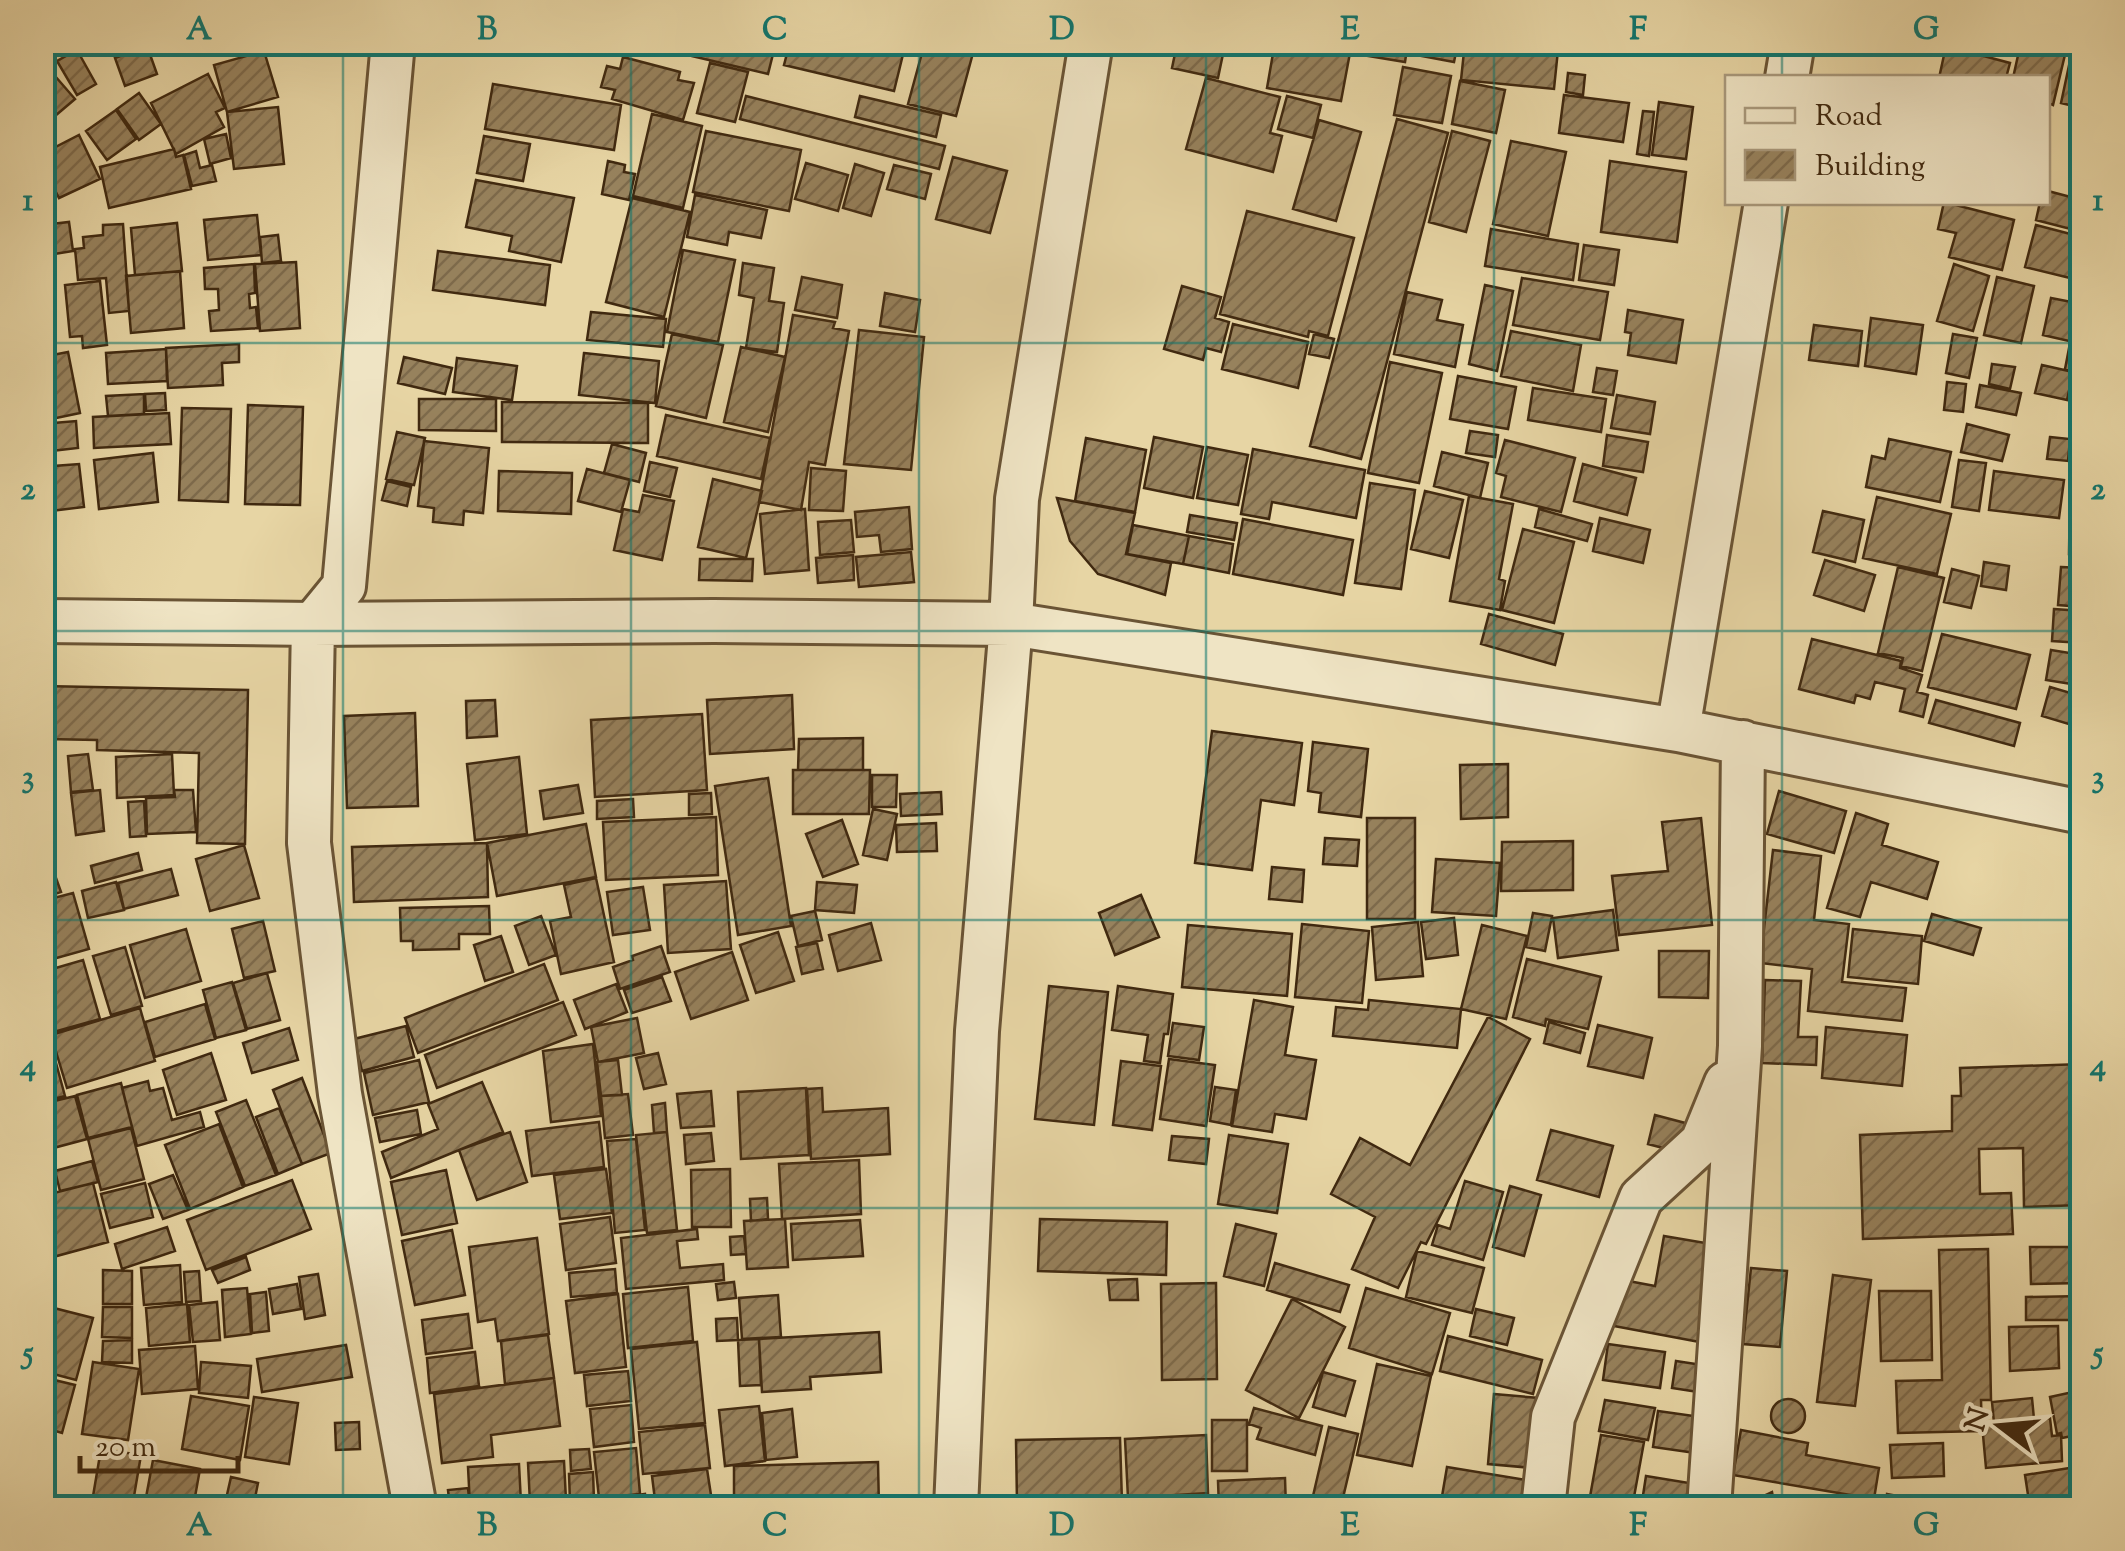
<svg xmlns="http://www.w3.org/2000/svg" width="2125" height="1551" viewBox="0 0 2125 1551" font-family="'Sorts Mill Goudy',serif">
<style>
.building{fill:url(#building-hatch);stroke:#402910;stroke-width:2.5}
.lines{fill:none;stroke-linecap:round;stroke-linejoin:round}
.minor-casing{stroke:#6a5435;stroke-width:48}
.minor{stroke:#efe4c4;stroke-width:42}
.grid{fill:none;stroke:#0f766e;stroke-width:2.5;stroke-opacity:0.55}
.neatline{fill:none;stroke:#0f766e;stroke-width:4}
.grid-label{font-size:32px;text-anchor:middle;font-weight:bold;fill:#0f766e}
</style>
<defs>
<pattern id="building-hatch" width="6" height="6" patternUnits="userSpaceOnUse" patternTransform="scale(2.5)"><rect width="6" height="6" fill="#97825d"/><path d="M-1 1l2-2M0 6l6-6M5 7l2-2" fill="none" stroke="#7d6a4b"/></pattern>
</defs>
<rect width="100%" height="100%" fill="#e7d5a4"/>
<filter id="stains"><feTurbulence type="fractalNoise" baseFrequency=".002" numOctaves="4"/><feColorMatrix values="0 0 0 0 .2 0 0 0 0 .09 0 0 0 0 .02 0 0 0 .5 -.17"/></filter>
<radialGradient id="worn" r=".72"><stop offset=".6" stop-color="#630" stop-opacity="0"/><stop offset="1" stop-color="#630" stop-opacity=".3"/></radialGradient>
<path class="building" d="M 660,42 L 776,42 L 768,74 L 658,48 Z
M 790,42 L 906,42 L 894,91 L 784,65 Z
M 925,42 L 973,53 L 956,116 L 908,104 Z
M 1275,42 L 1352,42 L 1341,101 L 1267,88 Z
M 1358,42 L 1408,42 L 1405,62 L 1356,54 Z
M 1413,42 L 1458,42 L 1454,62 L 1411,54 Z
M 1465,42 L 1558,50 L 1554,89 L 1461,80 Z
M 1878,42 L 1910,42 L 1908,54 L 1877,50 Z
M 2021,42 L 2068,42 L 2053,105 L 2048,103 L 2048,78 L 2013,78 Z
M 2074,42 L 2082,43 L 2082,108 L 2061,103 Z
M 1177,44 L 1223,54 L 1218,78 L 1172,68 Z
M 147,46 L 157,74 L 125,86 L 115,58 Z
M 1946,46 L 2010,63 L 2006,78 L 1939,78 Z
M 77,50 L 96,84 L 77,95 L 57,61 Z
M 264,51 L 278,97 L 227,112 L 214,65 Z
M 623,57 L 680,72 L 678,80 L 694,83 L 683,120 L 612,99 L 615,90 L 601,87 L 607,66 L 620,69 Z
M 42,61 L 75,99 L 42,127 Z
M 710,63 L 748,72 L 735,122 L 697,113 Z
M 1403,67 L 1451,76 L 1442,123 L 1394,115 Z
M 1568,73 L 1585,75 L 1583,95 L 1566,92 Z
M 208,74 L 225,108 L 216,112 L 224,127 L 176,154 L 151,103 Z
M 1206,78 L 1280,97 L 1270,133 L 1282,136 L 1273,172 L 1186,149 Z
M 1460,81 L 1505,90 L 1496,133 L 1452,124 Z
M 493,84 L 621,105 L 614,150 L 485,129 Z
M 139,93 L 161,124 L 139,140 L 117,109 Z
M 1564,95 L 1629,103 L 1623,142 L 1559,133 Z
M 746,96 L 945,146 L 939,169 L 740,119 Z
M 860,96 L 941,115 L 936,137 L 855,117 Z
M 1287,96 L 1321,105 L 1313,138 L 1278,129 Z
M 1659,102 L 1693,107 L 1686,159 L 1652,155 Z
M 278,107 L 284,164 L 234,169 L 227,112 Z
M 116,110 L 136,139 L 107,160 L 86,131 Z
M 1643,111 L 1654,112 L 1649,156 L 1637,154 Z
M 652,114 L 702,126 L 683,208 L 633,196 Z
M 1397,119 L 1448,133 L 1361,459 L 1310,446 Z
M 1319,120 L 1361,132 L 1336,221 L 1293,209 Z
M 706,131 L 801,150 L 789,211 L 693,192 Z
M 1452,131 L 1490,141 L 1466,232 L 1429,222 Z
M 226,134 L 231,158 L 210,164 L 204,139 Z
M 79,135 L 100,179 L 59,198 L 42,165 L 42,154 Z
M 484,136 L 530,144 L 523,181 L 477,173 Z
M 1511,141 L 1566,152 L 1548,236 L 1493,224 Z
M 174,149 L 176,157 L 183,155 L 191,189 L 109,208 L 100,167 Z
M 196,151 L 200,168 L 212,165 L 216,181 L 192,186 L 184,155 Z
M 953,157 L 1007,171 L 990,233 L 936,219 Z
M 608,161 L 625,165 L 624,172 L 635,174 L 629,200 L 602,194 Z
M 1610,161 L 1686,172 L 1677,242 L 1601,232 Z
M 806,163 L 848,175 L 838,211 L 795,199 Z
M 855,164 L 884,173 L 871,216 L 843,208 Z
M 894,165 L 931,174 L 925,199 L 887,189 Z
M 476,180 L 574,198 L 561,262 L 509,251 L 512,236 L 466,227 Z
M 2048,191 L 2082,200 L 2082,232 L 2036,220 L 2040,202 L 2048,202 Z
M 695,195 L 767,210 L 761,238 L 729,232 L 727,245 L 687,237 Z
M 632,198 L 690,212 L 664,317 L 606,302 Z
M 1944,202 L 2014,220 L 2002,270 L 1949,257 L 1956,233 L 1938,229 Z
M 1247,211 L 1354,238 L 1328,336 L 1309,331 L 1308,337 L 1220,314 Z
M 257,215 L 261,255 L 208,260 L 204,220 Z
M 69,222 L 73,251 L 42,256 L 42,225 Z
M 177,223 L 182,271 L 135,275 L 131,228 Z
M 123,224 L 129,311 L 109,313 L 106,278 L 78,280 L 75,249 L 84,248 L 83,237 L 103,235 L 103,225 Z
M 2036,225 L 2082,237 L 2082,264 L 2075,262 L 2070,278 L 2025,267 Z
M 1491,229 L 1578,244 L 1573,280 L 1485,266 Z
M 278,235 L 281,261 L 262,263 L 260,237 Z
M 1584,245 L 1619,250 L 1614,285 L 1579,280 Z
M 683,250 L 735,260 L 718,342 L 667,332 Z
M 438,251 L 550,265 L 545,305 L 433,290 Z
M 296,262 L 300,328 L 260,331 L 255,264 Z
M 743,263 L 774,268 L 769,301 L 784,303 L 777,352 L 746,348 L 754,298 L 739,295 Z
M 254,264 L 255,293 L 249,294 L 250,308 L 256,307 L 258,328 L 211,331 L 209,311 L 219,310 L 218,289 L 205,289 L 204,268 Z
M 1954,264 L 1989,276 L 1973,331 L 1937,321 Z
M 180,271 L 184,328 L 131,333 L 126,276 Z
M 802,277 L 842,285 L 837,318 L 795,310 Z
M 1997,277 L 2034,286 L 2021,343 L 1984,335 Z
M 1522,278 L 1608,292 L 1600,340 L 1513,325 Z
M 100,281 L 107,345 L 83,348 L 82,336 L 70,337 L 65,285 Z
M 1485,285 L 1513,291 L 1497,371 L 1469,364 Z
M 1182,286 L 1221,297 L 1215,318 L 1229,322 L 1221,352 L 1206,348 L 1203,360 L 1164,349 Z
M 1407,292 L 1442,300 L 1437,320 L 1463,325 L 1455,367 L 1394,354 Z
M 885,293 L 920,300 L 915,332 L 880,326 Z
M 2051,298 L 2082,304 L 2082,344 L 2043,335 Z
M 1628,310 L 1683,320 L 1676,363 L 1628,355 L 1631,333 L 1625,332 Z
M 591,312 L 666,319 L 663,347 L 587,340 Z
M 793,315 L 835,322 L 833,328 L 849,331 L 825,465 L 809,462 L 801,510 L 759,502 Z
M 1871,318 L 1923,325 L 1916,374 L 1865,366 Z
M 1233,324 L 1308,342 L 1298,388 L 1222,369 Z
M 1814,325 L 1862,331 L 1858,366 L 1809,360 Z
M 859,330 L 924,337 L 911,470 L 844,464 Z
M 1511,331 L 1581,345 L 1573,391 L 1501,376 Z
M 672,334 L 723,345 L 706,418 L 656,406 Z
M 1314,334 L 1334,339 L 1329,358 L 1309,354 Z
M 1953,334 L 1977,338 L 1969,378 L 1946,373 Z
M 2070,343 L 2082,346 L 2082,373 L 2065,369 Z
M 239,344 L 239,362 L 222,363 L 223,385 L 168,388 L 166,348 Z
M 741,347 L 785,357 L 768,432 L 724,422 Z
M 166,349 L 167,381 L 108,384 L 106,353 Z
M 68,352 L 80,413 L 42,421 L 42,357 Z
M 584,353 L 659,361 L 655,403 L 579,395 Z
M 404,357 L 452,368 L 445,394 L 398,383 Z
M 457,358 L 517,366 L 512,400 L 453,392 Z
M 1390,362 L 1442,373 L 1419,483 L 1368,473 Z
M 1992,364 L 2015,367 L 2010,389 L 1989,384 Z
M 2042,365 L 2073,372 L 2067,400 L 2035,393 Z
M 1597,368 L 1617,371 L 1613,395 L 1593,392 Z
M 1458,376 L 1516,387 L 1508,429 L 1450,419 Z
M 1947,382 L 1966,384 L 1963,412 L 1944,410 Z
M 1980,385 L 2021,393 L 2016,415 L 1976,407 Z
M 1533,388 L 1606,399 L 1601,432 L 1528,420 Z
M 165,393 L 166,410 L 146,411 L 145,394 Z
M 144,394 L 144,414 L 108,416 L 106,396 Z
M 1617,395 L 1655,402 L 1650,434 L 1611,428 Z
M 419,399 L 496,399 L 496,431 L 419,430 Z
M 502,402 L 648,403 L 648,443 L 502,442 Z
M 248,405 L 303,407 L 300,505 L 245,504 Z
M 182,408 L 231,409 L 228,502 L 179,500 Z
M 169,413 L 171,444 L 94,448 L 93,417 Z
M 666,415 L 770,438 L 761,479 L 657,456 Z
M 2082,417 L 2082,481 L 2074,480 Z
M 76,421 L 78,448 L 42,452 L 42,424 Z
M 1967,424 L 2009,435 L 2002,461 L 1961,452 Z
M 1470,431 L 1498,435 L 1495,457 L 1466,453 Z
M 397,432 L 425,438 L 414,485 L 386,479 Z
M 1607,435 L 1648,442 L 1643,472 L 1603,466 Z
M 1154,437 L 1203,447 L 1193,498 L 1144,488 Z
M 2050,437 L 2070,439 L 2068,461 L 2047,459 Z
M 1086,438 L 1146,450 L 1135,512 L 1075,501 Z
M 1889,439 L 1951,452 L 1940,502 L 1866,487 L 1872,456 L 1885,459 Z
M 1505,440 L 1575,458 L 1561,512 L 1501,497 L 1506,476 L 1496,473 Z
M 424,441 L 489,448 L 483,513 L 464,511 L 463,525 L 433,522 L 434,508 L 418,506 Z
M 612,444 L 646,453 L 639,482 L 604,473 Z
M 1207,447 L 1248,455 L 1238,505 L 1197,498 Z
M 1253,449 L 1365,470 L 1356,518 L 1272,502 L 1269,519 L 1241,514 Z
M 1442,452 L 1488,463 L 1480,498 L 1434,486 Z
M 153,453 L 158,502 L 99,509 L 94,460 Z
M 1959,460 L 1986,463 L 1979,511 L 1952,507 Z
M 650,462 L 677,468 L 670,497 L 644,491 Z
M 79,464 L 84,507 L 42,512 L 42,476 L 55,474 L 54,466 Z
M 1583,464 L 1636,478 L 1627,515 L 1574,501 Z
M 811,468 L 846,471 L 843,511 L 809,510 Z
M 587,469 L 630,480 L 621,512 L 578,501 Z
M 499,471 L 572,473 L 571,514 L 498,511 Z
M 1994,471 L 2064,480 L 2059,518 L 1989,510 Z
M 713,479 L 762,491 L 746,558 L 698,547 Z
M 387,481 L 411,487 L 407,506 L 382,500 Z
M 1370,483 L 1415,490 L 1401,589 L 1355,583 Z
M 1425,491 L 1463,500 L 1449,558 L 1411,549 Z
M 2070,492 L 2082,493 L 2082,555 L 2069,554 Z
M 643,495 L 674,501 L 662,560 L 614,550 L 623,509 L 639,512 Z
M 1469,496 L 1513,504 L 1499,579 L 1505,581 L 1500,610 L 1450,601 Z
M 1877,497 L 1951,514 L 1937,574 L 1863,558 Z
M 1057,498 L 1135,513 L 1126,554 L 1171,563 L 1165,595 L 1098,574 L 1070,541 Z
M 909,507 L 912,549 L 881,552 L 879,535 L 857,537 L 855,512 Z
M 805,509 L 809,570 L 765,574 L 760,514 Z
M 1539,509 L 1592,524 L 1587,541 L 1535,527 Z
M 1823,511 L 1864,520 L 1855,562 L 1813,552 Z
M 1190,515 L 1237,523 L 1234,540 L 1187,532 Z
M 1600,518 L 1650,530 L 1643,563 L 1593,551 Z
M 1243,519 L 1353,540 L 1343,595 L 1233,574 Z
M 851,520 L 854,552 L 820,555 L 818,522 Z
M 1133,525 L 1189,536 L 1183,564 L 1127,554 Z
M 1523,529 L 1574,542 L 1554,623 L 1502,610 Z
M 1189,536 L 1233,544 L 1229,573 L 1183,564 Z
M 911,552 L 914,582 L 859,587 L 856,557 Z
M 853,555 L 854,580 L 818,583 L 816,558 Z
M 700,559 L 753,559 L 752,581 L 699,580 Z
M 1825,560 L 1875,575 L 1864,611 L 1814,595 Z
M 1984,562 L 2009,566 L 2006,590 L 1981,586 Z
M 1898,567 L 1944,578 L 1922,671 L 1901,666 L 1903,658 L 1878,653 Z
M 2061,567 L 2082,568 L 2082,607 L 2058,605 Z
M 1952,569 L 1979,576 L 1971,608 L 1944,602 Z
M 2054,609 L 2082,611 L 2082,643 L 2052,641 Z
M 1489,614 L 1563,634 L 1555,665 L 1481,644 Z
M 1942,634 L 2030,655 L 2016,709 L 1928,687 Z
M 1812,639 L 1901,661 L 1900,668 L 1922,675 L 1917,692 L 1928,695 L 1923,717 L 1900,711 L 1905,689 L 1875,682 L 1870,699 L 1856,695 L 1854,703 L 1799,689 Z
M 2051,650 L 2082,655 L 2078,685 L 2046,680 Z
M 42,686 L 248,690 L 245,844 L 197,843 L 199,753 L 97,750 L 97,740 L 47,739 L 47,727 L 42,727 Z
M 2050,687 L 2081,696 L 2072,725 L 2042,716 Z
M 792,695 L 794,749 L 710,754 L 707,700 Z
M 495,700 L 497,736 L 467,738 L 466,701 Z
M 1936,700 L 2020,723 L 2014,746 L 1929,723 Z
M 415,713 L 418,806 L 347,808 L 344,716 Z
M 702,714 L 707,790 L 595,797 L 591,720 Z
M 1212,731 L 1302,743 L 1294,805 L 1261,800 L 1252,870 L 1195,863 Z
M 863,738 L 863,770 L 798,770 L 799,739 Z
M 1313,742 L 1368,749 L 1361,817 L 1319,812 L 1321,793 L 1308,791 Z
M 88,754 L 93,790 L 71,792 L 68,756 Z
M 172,754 L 174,795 L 117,798 L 116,757 Z
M 519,757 L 527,834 L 475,840 L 467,764 Z
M 1508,764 L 1508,817 L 1461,819 L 1460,765 Z
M 793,770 L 870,770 L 869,814 L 793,814 Z
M 872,775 L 897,775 L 896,807 L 872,807 Z
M 768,778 L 791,926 L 738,935 L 715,786 Z
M 578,785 L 583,813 L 544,819 L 540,791 Z
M 100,790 L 104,831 L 76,835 L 71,793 Z
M 174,790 L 193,790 L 196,832 L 147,834 L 146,798 L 175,797 Z
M 1779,791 L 1846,811 L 1834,853 L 1767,834 Z
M 941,792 L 942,814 L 901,816 L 900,794 Z
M 711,793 L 712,814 L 689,815 L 689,794 Z
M 633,799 L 634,817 L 597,819 L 597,801 Z
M 144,801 L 146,836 L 130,837 L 128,802 Z
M 873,809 L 897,814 L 887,860 L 863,855 Z
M 1856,813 L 1888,824 L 1882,845 L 1938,862 L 1927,899 L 1871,882 L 1860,917 L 1827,908 Z
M 716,817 L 718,875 L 606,880 L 603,822 Z
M 1367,818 L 1415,818 L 1415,919 L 1367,919 Z
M 1701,818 L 1712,925 L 1619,935 L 1612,876 L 1668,871 L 1662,822 Z
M 842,820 L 858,864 L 823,877 L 806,834 Z
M 936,823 L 937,851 L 897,852 L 896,825 Z
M 586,824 L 596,877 L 497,896 L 487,843 Z
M 1325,838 L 1359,840 L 1357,866 L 1323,864 Z
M 42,839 L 61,892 L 42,898 Z
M 1573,841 L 1573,890 L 1501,891 L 1502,842 Z
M 487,843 L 488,897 L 354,902 L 352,847 Z
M 244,845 L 259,898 L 210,911 L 196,859 Z
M 1773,850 L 1821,856 L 1814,920 L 1849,924 L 1842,982 L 1906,988 L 1902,1021 L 1808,1011 L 1812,969 L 1760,963 Z
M 138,853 L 142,870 L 95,883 L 91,866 Z
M 1436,859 L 1500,863 L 1496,916 L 1432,912 Z
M 1272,867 L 1304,870 L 1302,902 L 1269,899 Z
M 171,869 L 178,895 L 124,909 L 118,883 Z
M 596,878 L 614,962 L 561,974 L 550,921 L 571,917 L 564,885 Z
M 726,881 L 731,949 L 668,953 L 664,885 Z
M 116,882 L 124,910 L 88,918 L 82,891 Z
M 817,882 L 857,885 L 854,913 L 815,910 Z
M 643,887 L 650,930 L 613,935 L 607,892 Z
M 73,893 L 89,949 L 42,962 L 42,901 Z
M 1141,895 L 1159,937 L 1115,955 L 1099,913 Z
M 489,906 L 490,934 L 459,934 L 459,949 L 413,950 L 413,941 L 401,941 L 400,908 Z
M 1613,910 L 1618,950 L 1558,958 L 1553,918 Z
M 815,911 L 822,940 L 798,946 L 791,916 Z
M 1533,913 L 1552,916 L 1545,951 L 1526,947 Z
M 1932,914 L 1981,928 L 1973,955 L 1924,941 Z
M 541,916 L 556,955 L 529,965 L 515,926 Z
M 1454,918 L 1458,955 L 1426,959 L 1421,922 Z
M 263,921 L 275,971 L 244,978 L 232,929 Z
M 1418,922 L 1423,976 L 1376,980 L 1372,927 Z
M 871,923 L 881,960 L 838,971 L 829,935 Z
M 1302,924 L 1369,931 L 1362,1003 L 1295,997 Z
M 1188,925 L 1292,934 L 1287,996 L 1182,987 Z
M 1482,925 L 1527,936 L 1506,1019 L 1461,1009 Z
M 186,929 L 201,981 L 145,998 L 130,945 Z
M 1853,929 L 1922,936 L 1918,984 L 1848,977 Z
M 778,932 L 794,981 L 756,993 L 740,945 Z
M 501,936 L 513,972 L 485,981 L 474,945 Z
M 817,943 L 823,969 L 802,974 L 796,947 Z
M 661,946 L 670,972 L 620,989 L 613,967 L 633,960 L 632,956 Z
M 125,947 L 142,1006 L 111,1015 L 93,956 Z
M 1659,951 L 1709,951 L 1708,998 L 1659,997 Z
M 732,952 L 748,1000 L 691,1019 L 675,972 Z
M 1527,959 L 1601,977 L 1588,1029 L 1546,1019 L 1545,1026 L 1513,1017 Z
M 83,960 L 100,1019 L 50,1033 L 42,1006 L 42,972 Z
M 544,964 L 558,1000 L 418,1053 L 405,1018 Z
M 267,973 L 280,1020 L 247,1029 L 233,983 Z
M 662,977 L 671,1001 L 632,1013 L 624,990 Z
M 1765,980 L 1801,981 L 1798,1037 L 1817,1037 L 1816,1065 L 1762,1063 Z
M 232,982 L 246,1030 L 216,1038 L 203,990 Z
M 616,984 L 627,1012 L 585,1029 L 574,1000 Z
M 1049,986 L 1108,992 L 1094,1125 L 1035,1119 Z
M 1118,986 L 1173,994 L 1168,1034 L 1164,1034 L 1160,1063 L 1144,1061 L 1148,1035 L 1112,1030 Z
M 1254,1000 L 1293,1007 L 1285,1055 L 1316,1060 L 1306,1119 L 1275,1114 L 1272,1132 L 1232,1126 Z
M 1369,1000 L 1461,1009 L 1457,1048 L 1333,1036 L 1336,1007 L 1368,1010 Z
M 563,1002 L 576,1035 L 437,1088 L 425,1055 Z
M 205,1004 L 215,1039 L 155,1057 L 145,1022 Z
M 140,1008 L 155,1061 L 67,1088 L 51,1035 Z
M 1488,1017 L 1530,1039 L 1426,1244 L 1421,1242 L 1398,1288 L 1352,1269 L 1375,1217 L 1331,1194 L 1360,1138 L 1410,1165 Z
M 637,1018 L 644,1053 L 598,1062 L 591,1027 Z
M 1549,1022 L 1585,1033 L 1580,1053 L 1544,1043 Z
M 1173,1023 L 1204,1027 L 1199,1060 L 1168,1056 Z
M 1598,1025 L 1652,1038 L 1643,1078 L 1588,1066 Z
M 406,1026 L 414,1057 L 362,1071 L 354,1039 Z
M 1826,1027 L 1907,1035 L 1902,1086 L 1822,1078 Z
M 289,1028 L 298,1060 L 252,1073 L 243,1043 Z
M 50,1041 L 65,1096 L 42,1102 L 42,1043 Z
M 593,1044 L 601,1116 L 551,1122 L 543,1051 Z
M 211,1053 L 226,1100 L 177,1115 L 163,1070 Z
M 658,1053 L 666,1084 L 644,1089 L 636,1058 Z
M 1169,1059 L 1215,1065 L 1206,1126 L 1160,1119 Z
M 419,1060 L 429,1102 L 373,1115 L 364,1073 Z
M 618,1060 L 622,1095 L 601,1096 L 597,1062 Z
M 1121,1061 L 1161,1066 L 1152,1130 L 1113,1125 Z
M 2082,1064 L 2082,1205 L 2024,1207 L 2023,1148 L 1979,1149 L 1980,1194 L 2011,1193 L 2013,1234 L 1863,1239 L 1860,1135 L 1952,1131 L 1952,1096 L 1961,1096 L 1960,1068 Z
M 302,1078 L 331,1153 L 302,1164 L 273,1090 Z
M 148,1081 L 150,1091 L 163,1088 L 172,1120 L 200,1112 L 204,1127 L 137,1146 L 122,1088 Z
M 482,1082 L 503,1132 L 391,1178 L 382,1152 L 438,1129 L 428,1104 Z
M 121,1083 L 132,1127 L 88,1138 L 77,1095 Z
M 1215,1087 L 1236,1090 L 1231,1125 L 1210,1121 Z
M 806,1088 L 809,1155 L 741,1159 L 738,1092 Z
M 822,1088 L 823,1112 L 888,1108 L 890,1154 L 811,1159 L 807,1089 Z
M 711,1091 L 714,1126 L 681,1128 L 677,1094 Z
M 628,1094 L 633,1135 L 605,1138 L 601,1096 Z
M 75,1096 L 87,1139 L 42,1151 L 42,1104 Z
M 246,1100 L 276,1175 L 245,1186 L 216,1112 Z
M 665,1103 L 667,1132 L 654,1133 L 652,1105 Z
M 279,1108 L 302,1164 L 278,1174 L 256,1117 Z
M 417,1110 L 421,1134 L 380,1142 L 375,1118 Z
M 1655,1115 L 1689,1124 L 1682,1153 L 1648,1144 Z
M 599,1122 L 604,1167 L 532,1176 L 526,1131 Z
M 219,1124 L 243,1187 L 190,1209 L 165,1145 Z
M 131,1128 L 144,1179 L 101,1190 L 88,1139 Z
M 1551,1130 L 1613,1146 L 1599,1197 L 1537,1180 Z
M 510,1132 L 527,1182 L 477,1200 L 459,1150 Z
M 667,1132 L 677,1230 L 647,1233 L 636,1135 Z
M 711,1133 L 714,1161 L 686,1164 L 684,1135 Z
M 1229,1135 L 1288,1144 L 1277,1213 L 1218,1204 Z
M 1172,1136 L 1209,1139 L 1206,1164 L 1169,1160 Z
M 636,1139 L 645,1230 L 615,1233 L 607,1141 Z
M 859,1160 L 861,1214 L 782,1219 L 779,1164 Z
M 92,1161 L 98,1182 L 60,1191 L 55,1171 Z
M 606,1169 L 612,1213 L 560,1219 L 554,1175 Z
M 730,1169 L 731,1227 L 692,1227 L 691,1170 Z
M 446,1170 L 457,1223 L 402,1235 L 391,1182 Z
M 173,1175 L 188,1210 L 163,1219 L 149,1184 Z
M 292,1180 L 311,1229 L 206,1270 L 187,1220 Z
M 1465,1181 L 1503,1192 L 1483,1260 L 1432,1245 L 1438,1225 L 1450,1229 Z
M 93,1183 L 108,1242 L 42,1260 L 42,1196 Z
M 145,1183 L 153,1217 L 110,1228 L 101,1194 Z
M 1510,1186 L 1541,1195 L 1524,1256 L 1493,1247 Z
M 767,1198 L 768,1219 L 751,1221 L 750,1199 Z
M 610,1217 L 616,1263 L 566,1270 L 560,1224 Z
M 785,1219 L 788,1267 L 747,1269 L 744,1221 Z
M 1040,1219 L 1167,1222 L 1166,1275 L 1038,1271 Z
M 860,1220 L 863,1256 L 793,1260 L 791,1224 Z
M 1236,1224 L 1276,1234 L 1264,1286 L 1224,1276 Z
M 167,1227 L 175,1251 L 122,1269 L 115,1244 Z
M 697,1229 L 698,1239 L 677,1241 L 680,1268 L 723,1264 L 724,1280 L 626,1289 L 621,1238 Z
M 452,1230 L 465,1295 L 415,1305 L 402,1241 Z
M 744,1236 L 746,1254 L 731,1255 L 730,1237 Z
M 1664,1236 L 1723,1246 L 1705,1343 L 1614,1326 L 1623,1280 L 1655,1286 Z
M 537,1238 L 549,1334 L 498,1341 L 495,1319 L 478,1322 L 469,1247 Z
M 2030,1247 L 2082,1247 L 2082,1283 L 2031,1284 Z
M 1988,1249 L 1991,1400 L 1981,1400 L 1982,1431 L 1898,1433 L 1896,1381 L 1942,1380 L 1939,1250 Z
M 1417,1251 L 1484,1268 L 1472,1313 L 1406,1297 Z
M 246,1257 L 250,1270 L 218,1283 L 212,1270 Z
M 1275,1263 L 1349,1285 L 1340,1312 L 1267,1290 Z
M 180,1265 L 182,1302 L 144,1305 L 141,1268 Z
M 1751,1268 L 1787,1271 L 1780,1347 L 1743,1344 Z
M 615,1269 L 617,1293 L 571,1297 L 569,1273 Z
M 103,1270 L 132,1271 L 132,1304 L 103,1304 Z
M 199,1271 L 201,1301 L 186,1302 L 184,1272 Z
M 318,1274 L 325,1315 L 305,1319 L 299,1277 Z
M 1833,1275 L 1871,1280 L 1855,1406 L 1817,1402 Z
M 1137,1279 L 1138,1300 L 1110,1300 L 1108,1280 Z
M 734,1282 L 736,1298 L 718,1300 L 716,1284 Z
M 1216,1283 L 1217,1379 L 1162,1380 L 1161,1284 Z
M 297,1284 L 301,1309 L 273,1314 L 269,1289 Z
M 688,1287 L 693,1341 L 628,1348 L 623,1294 Z
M 247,1288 L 251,1334 L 225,1337 L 222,1290 Z
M 1366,1288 L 1450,1313 L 1432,1374 L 1349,1348 Z
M 1879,1291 L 1931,1291 L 1932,1360 L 1881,1361 Z
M 266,1292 L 269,1331 L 252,1333 L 250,1294 Z
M 618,1294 L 626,1367 L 575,1373 L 566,1301 Z
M 778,1295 L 781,1337 L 742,1339 L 739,1298 Z
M 2082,1296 L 2082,1320 L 2026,1320 L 2026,1297 Z
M 1292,1299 L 1345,1327 L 1299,1418 L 1246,1390 Z
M 217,1302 L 220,1340 L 193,1342 L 189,1305 Z
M 187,1304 L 190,1342 L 149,1346 L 146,1308 Z
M 42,1305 L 93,1318 L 76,1380 L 42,1371 Z
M 103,1307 L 132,1307 L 132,1338 L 102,1337 Z
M 1476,1309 L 1514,1318 L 1507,1345 L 1470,1336 Z
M 468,1314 L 472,1348 L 426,1354 L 422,1320 Z
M 737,1318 L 738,1340 L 717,1341 L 716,1319 Z
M 2058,1326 L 2059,1368 L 2010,1371 L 2009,1327 Z
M 879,1332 L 881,1372 L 810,1377 L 811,1389 L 762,1392 L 759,1339 Z
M 548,1335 L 554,1378 L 505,1384 L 501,1341 Z
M 1448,1336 L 1542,1360 L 1533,1394 L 1440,1371 Z
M 759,1339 L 761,1385 L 740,1386 L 738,1340 Z
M 132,1340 L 132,1363 L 102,1362 L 103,1341 Z
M 697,1342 L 705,1423 L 639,1429 L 631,1349 Z
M 1608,1344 L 1665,1352 L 1660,1388 L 1603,1380 Z
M 346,1345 L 352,1377 L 262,1392 L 257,1359 Z
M 195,1346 L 198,1389 L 142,1394 L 139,1350 Z
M 475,1352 L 479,1386 L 430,1393 L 427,1358 Z
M 1676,1361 L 1709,1366 L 1705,1393 L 1672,1388 Z
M 93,1362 L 139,1369 L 128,1440 L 82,1434 Z
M 201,1362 L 251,1366 L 248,1398 L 199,1393 Z
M 1377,1364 L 1431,1376 L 1412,1466 L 1357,1455 Z
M 628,1371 L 631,1401 L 587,1406 L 584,1375 Z
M 1323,1372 L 1355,1381 L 1345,1416 L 1313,1407 Z
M 42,1377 L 75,1385 L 62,1433 L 42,1427 Z
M 554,1378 L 560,1426 L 491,1435 L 493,1457 L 442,1463 L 434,1394 Z
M 2082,1390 L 2082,1434 L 2062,1438 L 2061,1433 L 2057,1434 L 2050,1397 Z
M 1494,1394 L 1539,1398 L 1533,1468 L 1488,1464 Z
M 191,1396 L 249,1406 L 240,1460 L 182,1449 Z
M 254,1397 L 298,1403 L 289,1464 L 245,1457 Z
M 2032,1398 L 2034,1419 L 2050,1418 L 2052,1436 L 2061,1435 L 2062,1461 L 1986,1468 L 1982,1424 L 1994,1423 L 1992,1402 Z
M1771 1416a17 17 0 1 1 34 0a17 17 0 1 1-34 0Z
M 1605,1400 L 1655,1408 L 1648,1440 L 1599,1431 Z
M 631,1405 L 634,1442 L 594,1447 L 590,1409 Z
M 759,1406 L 765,1461 L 725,1466 L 719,1410 Z
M 1254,1408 L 1322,1426 L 1315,1455 L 1257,1439 L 1261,1428 L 1249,1424 Z
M 792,1409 L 797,1457 L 766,1460 L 762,1413 Z
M 1658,1411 L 1701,1417 L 1696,1453 L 1653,1447 Z
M 1212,1420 L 1247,1420 L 1247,1471 L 1212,1471 Z
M 359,1422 L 360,1449 L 336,1450 L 335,1423 Z
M 705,1425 L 710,1468 L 643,1474 L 639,1432 Z
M 1329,1427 L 1358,1434 L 1342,1502 L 1313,1496 Z
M 1741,1430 L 1808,1443 L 1806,1455 L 1879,1468 L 1874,1499 L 1733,1475 Z
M 1206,1435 L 1208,1493 L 1128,1498 L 1125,1439 Z
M 1601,1435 L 1644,1442 L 1632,1508 L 1588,1508 Z
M 1120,1438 L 1122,1502 L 1017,1504 L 1016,1440 Z
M 1943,1443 L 1944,1476 L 1892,1478 L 1890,1445 Z
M 636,1448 L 640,1494 L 599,1498 L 594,1452 Z
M 101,1449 L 141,1455 L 132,1508 L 91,1508 Z
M 589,1449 L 591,1469 L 571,1471 L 570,1450 Z
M 153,1460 L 200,1469 L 193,1508 L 144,1508 Z
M 564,1461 L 566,1500 L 530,1503 L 528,1463 Z
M 878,1462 L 879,1508 L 734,1508 L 734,1466 Z
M 519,1464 L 521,1503 L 470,1506 L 468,1467 Z
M 2082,1466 L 2082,1508 L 2030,1508 L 2025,1475 Z
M 1447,1467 L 1532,1481 L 1528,1508 L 1440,1508 Z
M 707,1469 L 713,1508 L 656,1508 L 652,1476 Z
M 593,1472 L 594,1500 L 570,1502 L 569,1474 Z
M 1646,1476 L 1689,1483 L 1686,1508 L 1641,1508 Z
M 231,1477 L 258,1483 L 253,1508 L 224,1508 Z
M 1285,1478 L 1286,1508 L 1219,1508 L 1218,1481 Z
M 468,1488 L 470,1507 L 450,1508 L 448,1490 Z
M 1772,1492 L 1775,1508 L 1738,1508 Z
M 645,1494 L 647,1508 L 625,1508 L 623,1497 Z
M 1887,1494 L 1929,1502 L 1928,1508 L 1885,1508 Z
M 1804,1499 L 1850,1500 L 1850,1508 L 1804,1508 Z"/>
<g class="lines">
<g class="minor-casing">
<path id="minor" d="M 393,42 L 344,586 L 313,624 L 309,843 L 340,1094 L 415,1508
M 1787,78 L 1793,42
M 42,621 L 313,624 L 714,621 L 1011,624 L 1678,730 L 2082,812
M 1678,730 L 1766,202
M 956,1508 L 977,1031 L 1011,624 L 1017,499 L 1091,42
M 1543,1508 L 1553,1417 L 1641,1198 L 1702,1142 L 1726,1083
M 1709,1508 L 1740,1046 L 1743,742"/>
</g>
<use href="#minor" class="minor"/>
</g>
<path class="grid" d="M 343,42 L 343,1508M 631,42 L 631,1508M 919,42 L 919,1508M 1206,42 L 1206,1508M 1494,42 L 1494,1508M 1782,42 L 1782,78M 1782,202 L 1782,1508M 42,343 L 2082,343M 42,631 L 2082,631M 42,920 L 2082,920M 42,1208 L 2082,1208"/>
<rect width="2125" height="1551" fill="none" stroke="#e7d5a4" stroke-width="110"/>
<rect x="1725" y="75" width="325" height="130" fill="#efe4c4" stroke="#a9997c" stroke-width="2.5"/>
<rect x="1745" y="108" width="50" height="15" fill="#efe4c4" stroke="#a9997c" stroke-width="2.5"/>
<text x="1815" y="125" font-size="30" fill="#402910">Road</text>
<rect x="1745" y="150" width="50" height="30" fill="url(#building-hatch)" stroke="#a9997c" stroke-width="2.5"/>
<text x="1815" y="175" font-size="30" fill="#402910">Building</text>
<g transform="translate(2000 1426) rotate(286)" stroke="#efe4c4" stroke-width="8" paint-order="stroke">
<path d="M0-8L18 38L0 25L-18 38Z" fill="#402910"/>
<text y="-15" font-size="28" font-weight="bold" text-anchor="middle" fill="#402910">N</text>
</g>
<path d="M80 1456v15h158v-15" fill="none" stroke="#402910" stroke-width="5"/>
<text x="95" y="1456" font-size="30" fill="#402910" stroke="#efe4c4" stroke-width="8" paint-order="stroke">20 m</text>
<rect x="55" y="55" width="2015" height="1441" class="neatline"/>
<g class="grid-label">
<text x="199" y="39">A</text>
<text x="487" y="39">B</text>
<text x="775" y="39">C</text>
<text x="1062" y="39">D</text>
<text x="1350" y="39">E</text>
<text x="1638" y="39">F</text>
<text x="1926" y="39">G</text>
<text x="28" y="210">1</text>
<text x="2098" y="210">1</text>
<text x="28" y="499">2</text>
<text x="2098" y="499">2</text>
<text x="28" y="787">3</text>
<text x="2098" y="787">3</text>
<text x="28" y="1075">4</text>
<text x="2098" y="1075">4</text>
<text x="28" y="1363">5</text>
<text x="2098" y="1363">5</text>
<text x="199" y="1535">A</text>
<text x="487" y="1535">B</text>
<text x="775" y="1535">C</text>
<text x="1062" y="1535">D</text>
<text x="1350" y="1535">E</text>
<text x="1638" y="1535">F</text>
<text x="1926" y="1535">G</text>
</g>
<rect width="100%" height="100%" filter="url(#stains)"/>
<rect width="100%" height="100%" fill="url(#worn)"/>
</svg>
